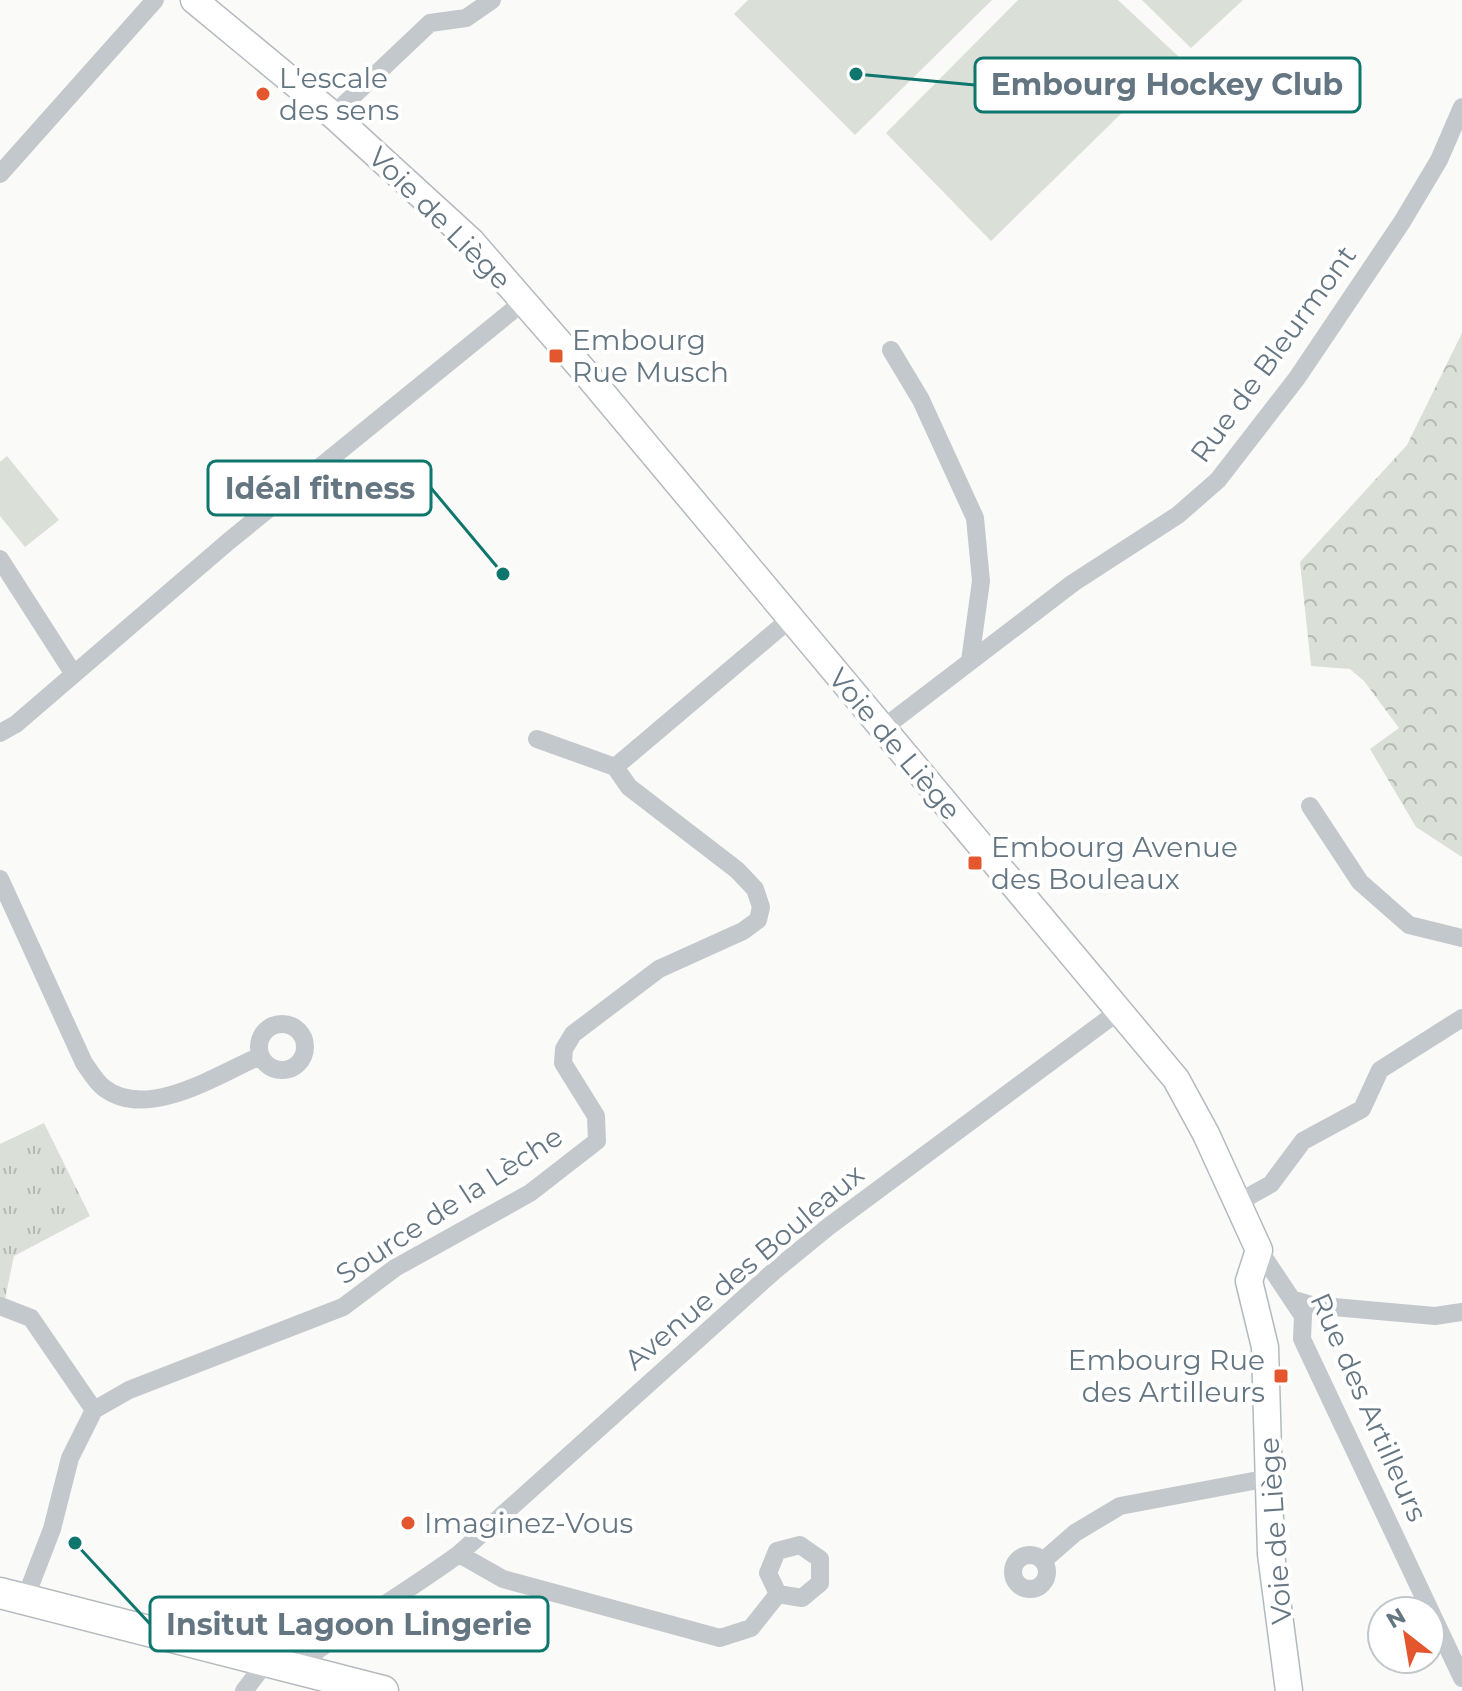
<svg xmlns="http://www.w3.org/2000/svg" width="1462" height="1691" viewBox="0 0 1462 1691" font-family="Montserrat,sans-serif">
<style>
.grass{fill:url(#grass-tufts)}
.forest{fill:url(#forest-crowns)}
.garden{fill:#dadfd7}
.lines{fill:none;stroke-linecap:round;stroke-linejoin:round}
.secondary-casing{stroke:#b3babf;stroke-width:29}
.primary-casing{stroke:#b5babe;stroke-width:33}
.street{stroke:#c3c8cc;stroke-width:18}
.secondary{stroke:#fff;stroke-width:26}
.primary{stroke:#fff;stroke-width:30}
.poi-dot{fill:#e4572e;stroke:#fff;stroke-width:3}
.labels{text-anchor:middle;stroke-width:8;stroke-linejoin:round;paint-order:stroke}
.poi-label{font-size:28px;fill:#657683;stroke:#fff;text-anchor:start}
.street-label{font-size:28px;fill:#657683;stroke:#fff}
.leader{fill:none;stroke:#0f766e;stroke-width:3}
.callout-dot{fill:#0f766e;stroke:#fff;stroke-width:3}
.callout{fill:#fff;stroke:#0f766e;stroke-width:3}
.callout-label{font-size:30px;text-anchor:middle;font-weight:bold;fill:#657683}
</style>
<defs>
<pattern id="grass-tufts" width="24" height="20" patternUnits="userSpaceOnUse" patternTransform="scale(2)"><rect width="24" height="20" fill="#dadfd7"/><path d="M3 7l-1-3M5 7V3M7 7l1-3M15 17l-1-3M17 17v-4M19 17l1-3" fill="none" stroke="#b4b9b4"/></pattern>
<pattern id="forest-crowns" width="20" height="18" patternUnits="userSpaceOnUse" patternTransform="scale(2)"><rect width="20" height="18" fill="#dadfd7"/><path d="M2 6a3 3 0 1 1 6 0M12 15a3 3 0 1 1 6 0" fill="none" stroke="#b4b9b4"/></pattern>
</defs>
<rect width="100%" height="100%" fill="#fafaf8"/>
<path class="grass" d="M 44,1123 L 90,1216 L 14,1256 L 5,1299 L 0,1298 L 0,1144 Z"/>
<path class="forest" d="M 1462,333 L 1462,857 L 1416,827 L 1370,749 L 1399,728 L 1364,681 L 1350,669 L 1311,666 L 1300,562 L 1407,445 Z"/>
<path class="garden" d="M 748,0 L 992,0 L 855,135 L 734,14 Z
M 1018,0 L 1118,0 L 1179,57 L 991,241 L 886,133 Z
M 1142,0 L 1243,0 L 1191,48 Z
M 7,456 L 59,520 L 25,547 L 0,516 L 0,462 Z"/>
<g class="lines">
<g class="secondary-casing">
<path id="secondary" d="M 194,0 L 333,115 L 471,241 L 584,371 L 1176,1079 L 1206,1134 L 1259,1250 L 1249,1281 L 1265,1347 L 1271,1554 L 1289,1691"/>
</g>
<g class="primary-casing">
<path id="primary" d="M 0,1593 L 383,1691"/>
</g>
<path class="street" d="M 333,115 L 430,23 L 466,18 L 492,0
M 0,174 L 155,0
M 891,350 L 921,400 L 975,518 L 981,581 L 970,661
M 0,559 L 73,673
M 882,729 L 1073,583 L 1178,515 L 1218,480 L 1297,378 L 1402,222 L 1439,160 L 1462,107
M 0,733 L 16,724 L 229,541 L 523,302
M 537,739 L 615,767 L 790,619
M 1310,806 L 1360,882 L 1409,925 L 1462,938
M 0,879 L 84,1063 C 90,1071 96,1082 104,1088 C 147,1121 217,1075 260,1056
M259 1047a23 23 0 1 1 46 0a23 23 0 1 1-46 0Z
M 1237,1203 L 1271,1184 L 1303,1141 L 1362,1109 L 1380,1070 L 1462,1018
M 1259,1250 L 1303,1316 L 1302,1339 L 1462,1678
M 1294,1300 L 1311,1305 L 1435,1316 L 1462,1312
M 0,1306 L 31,1318 L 94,1410
M 800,1545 L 820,1559 L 820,1583 L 802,1598 L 778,1594 L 768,1573 L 777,1551 Z
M 459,1554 L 503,1579 L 720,1638 L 751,1628 L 778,1594
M1013 1572a17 17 0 1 1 34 0a17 17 0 1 1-34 0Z
M 1044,1560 L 1075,1533 L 1120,1506 L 1269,1478
M 25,1599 L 52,1529 L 70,1458 L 94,1410 L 129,1390 L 343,1307 L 395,1268 L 530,1193 L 597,1141 L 596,1116 L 563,1063 L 564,1049 L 573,1034 L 659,969 L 743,931 L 758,920 L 761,907 L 755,889 L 737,870 L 629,787 L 615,767
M 294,1668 C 347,1626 404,1594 459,1554 L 773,1272 L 828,1227 L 1119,1011
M 244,1691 L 267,1661"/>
<use href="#secondary" class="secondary"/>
<use href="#primary" class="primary"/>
</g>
<g class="poi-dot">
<circle cx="263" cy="94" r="8"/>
<rect x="548" y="348" width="16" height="16" rx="4"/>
<rect x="967" y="855" width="16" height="16" rx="4"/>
<rect x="1273" y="1368" width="16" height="16" rx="4"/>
<circle cx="408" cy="1523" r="8"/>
</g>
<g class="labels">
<g class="poi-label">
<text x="279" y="88">L'escale<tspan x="279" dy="32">des sens</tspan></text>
<text x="572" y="350">Embourg<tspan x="572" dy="32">Rue Musch</tspan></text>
<text x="991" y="857">Embourg Avenue<tspan x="991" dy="32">des Bouleaux</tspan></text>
<text x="1265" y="1370" text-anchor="end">Embourg Rue<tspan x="1265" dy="32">des Artilleurs</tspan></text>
<text x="424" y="1533">Imaginez-Vous</text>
</g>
<g class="street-label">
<text transform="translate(440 218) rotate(45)" y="10">Voie de Liège</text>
<text transform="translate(1273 354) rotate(-54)" y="10">Rue de Bleurmont</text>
<text transform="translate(895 744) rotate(50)" y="10">Voie de Liège</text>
<text transform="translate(449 1205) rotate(-33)" y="10">Source de la Lèche</text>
<text transform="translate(744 1267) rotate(-40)" y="10">Avenue des Bouleaux</text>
<text transform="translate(1369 1407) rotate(66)" y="10">Rue des Artilleurs</text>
<text transform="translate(1275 1531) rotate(-94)" y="10">Voie de Liège</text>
</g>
</g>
<path class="leader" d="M856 74L975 85M503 574L431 488M75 1543L150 1624"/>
<g class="callout-dot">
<circle cx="856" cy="74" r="8"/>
<circle cx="503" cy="574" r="8"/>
<circle cx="75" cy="1543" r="8"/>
</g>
<g class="callout">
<rect x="975" y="58" width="385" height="54" rx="8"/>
<rect x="208" y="461" width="223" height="54" rx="8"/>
<rect x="150" y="1597" width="398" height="54" rx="8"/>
</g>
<g class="callout-label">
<text x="1167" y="95">Embourg Hockey Club</text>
<text x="320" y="499">Idéal fitness</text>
<text x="349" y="1635">Insitut Lagoon Lingerie</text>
</g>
<g transform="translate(1406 1635) rotate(329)"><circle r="38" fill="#ffffff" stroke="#c1c8cd" stroke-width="2"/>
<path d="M0-6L14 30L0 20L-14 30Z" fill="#e4572e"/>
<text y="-12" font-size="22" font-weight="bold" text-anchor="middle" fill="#657683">N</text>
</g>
</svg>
